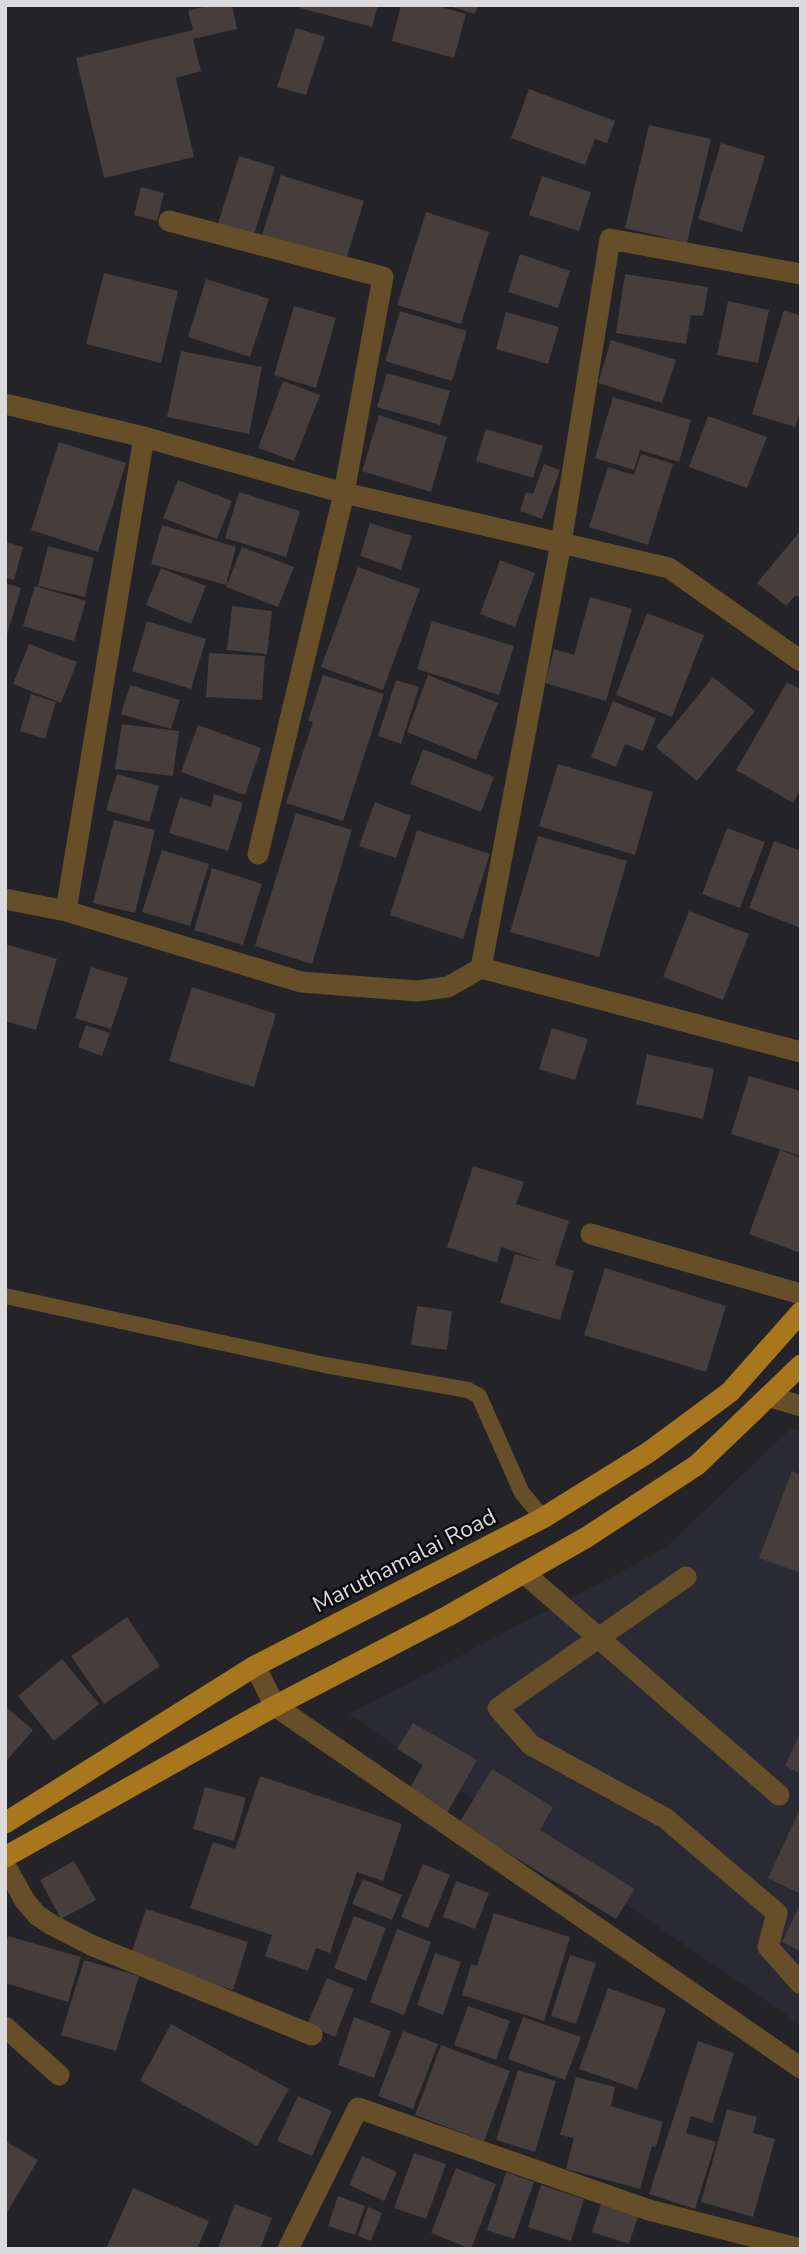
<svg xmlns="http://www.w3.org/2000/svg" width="806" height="2254" viewBox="0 0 806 2254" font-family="'Nunito Sans',sans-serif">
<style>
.built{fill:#2a2a35}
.building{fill:#453e3c}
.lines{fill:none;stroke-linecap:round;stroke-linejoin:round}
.lane{stroke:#664e29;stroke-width:16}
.street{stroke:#664e29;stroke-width:21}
.primary{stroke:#a8771d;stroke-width:21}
.labels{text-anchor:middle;stroke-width:5;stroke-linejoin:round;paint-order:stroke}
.street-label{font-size:23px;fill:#dbdbde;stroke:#0c0c0f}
</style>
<rect width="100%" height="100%" fill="#232328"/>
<path class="built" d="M 791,1428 L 801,1430 L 801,2025 L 349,1714 L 664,1549 Z"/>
<path class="building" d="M 210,5 L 232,5 L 237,29 L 193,39 L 201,71 L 176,78 L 194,157 L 104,178 L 76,58 L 193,30 L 188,11 Z
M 301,5 L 378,5 L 372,27 L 300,8 Z
M 401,5 L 434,5 L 466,14 L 454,58 L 392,41 Z
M 446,5 L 478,5 L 475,14 Z
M 296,28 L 325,37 L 306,95 L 277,87 Z
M 529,89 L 615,121 L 607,143 L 595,139 L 585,165 L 511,138 Z
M 649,125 L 711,139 L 687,243 L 625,228 Z
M 721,143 L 765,156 L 742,232 L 698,219 Z
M 239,156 L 275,167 L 253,238 L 217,227 Z
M 281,175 L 364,201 L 345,263 L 261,238 Z
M 542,176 L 591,192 L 579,231 L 529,215 Z
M 141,187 L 164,193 L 157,221 L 134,215 Z
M 426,212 L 489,232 L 461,324 L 397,305 Z
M 520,254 L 570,271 L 558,308 L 508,292 Z
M 104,273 L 178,291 L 161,363 L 86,344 Z
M 625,274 L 708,287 L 703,316 L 691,315 L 686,344 L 616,333 Z
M 206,279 L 269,299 L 250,357 L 188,337 Z
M 728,301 L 769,310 L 758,363 L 717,355 Z
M 294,306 L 336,318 L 316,388 L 274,375 Z
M 784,310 L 801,316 L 801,410 L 795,427 L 752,414 Z
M 400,311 L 467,331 L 452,381 L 385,361 Z
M 506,312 L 559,327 L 548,364 L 496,349 Z
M 611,340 L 676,360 L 662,403 L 598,383 Z
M 181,351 L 262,367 L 249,434 L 167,417 Z
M 387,373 L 450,391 L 440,425 L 377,407 Z
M 283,381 L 320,395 L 294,461 L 258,448 Z
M 613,397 L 691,420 L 679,462 L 640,450 L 634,470 L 595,458 Z
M 379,415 L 447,437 L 431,492 L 362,471 Z
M 708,416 L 767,437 L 747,488 L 689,467 Z
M 486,429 L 543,446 L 533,478 L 476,461 Z
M 59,442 L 126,463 L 98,552 L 31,530 Z
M 641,454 L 673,464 L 648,545 L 589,527 L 608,467 L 634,475 Z
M 544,464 L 560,470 L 542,519 L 520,511 L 526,492 L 533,494 Z
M 178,480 L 232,501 L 217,539 L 163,518 Z
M 239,492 L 300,511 L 286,557 L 225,538 Z
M 370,523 L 412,536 L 401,570 L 360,556 Z
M 162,525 L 236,547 L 226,585 L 151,564 Z
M 801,530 L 801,599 L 796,595 L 786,606 L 757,583 Z
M 5,542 L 23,547 L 14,580 L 5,577 Z
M 48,546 L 94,558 L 85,597 L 38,586 Z
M 242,547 L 294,567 L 278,607 L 226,587 Z
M 500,560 L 535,573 L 515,627 L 480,614 Z
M 358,567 L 420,589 L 383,690 L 321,667 Z
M 161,568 L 206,586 L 191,624 L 146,605 Z
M 5,583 L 21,588 L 6,638 L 5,638 Z
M 35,586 L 86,601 L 74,641 L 23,626 Z
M 590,597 L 632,609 L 606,701 L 545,683 L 554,649 L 574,655 Z
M 232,606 L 272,611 L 267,654 L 227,650 Z
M 647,613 L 704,635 L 672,717 L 616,695 Z
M 147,621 L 206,639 L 191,689 L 132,671 Z
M 432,621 L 514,646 L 499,695 L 417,669 Z
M 29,644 L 77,662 L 61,703 L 13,684 Z
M 209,653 L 265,656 L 262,700 L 206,697 Z
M 323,675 L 384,694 L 343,821 L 286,803 L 313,722 L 308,721 Z
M 428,675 L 498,703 L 476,760 L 407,732 Z
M 713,677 L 755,711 L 697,781 L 656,747 Z
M 396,680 L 419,687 L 401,744 L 378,736 Z
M 787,682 L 801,690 L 801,789 L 793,803 L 736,770 Z
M 130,685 L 180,700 L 171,729 L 121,714 Z
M 31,694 L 56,702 L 45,739 L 20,731 Z
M 613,701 L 656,718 L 643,751 L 625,744 L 616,767 L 591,757 Z
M 122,724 L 179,731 L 173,776 L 115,769 Z
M 198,725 L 261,748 L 245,795 L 181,772 Z
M 423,749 L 494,777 L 481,812 L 410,784 Z
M 558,764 L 653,792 L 635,855 L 539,826 Z
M 117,774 L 159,786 L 149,822 L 106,810 Z
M 214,794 L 243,803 L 228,851 L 169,833 L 180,797 L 211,807 Z
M 375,802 L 411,816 L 396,858 L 359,846 Z
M 296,813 L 352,830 L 312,964 L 255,946 Z
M 114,820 L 155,830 L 135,913 L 93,903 Z
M 727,828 L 765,842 L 740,908 L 702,894 Z
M 417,830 L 490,854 L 463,939 L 390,915 Z
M 538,836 L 627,861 L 599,957 L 510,932 Z
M 774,841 L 801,851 L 801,928 L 749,908 Z
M 162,850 L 209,864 L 190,926 L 142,912 Z
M 212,868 L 262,884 L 243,945 L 194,930 Z
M 689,911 L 749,934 L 723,1000 L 663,977 Z
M 5,944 L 57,959 L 36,1030 L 5,1021 Z
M 91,967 L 128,978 L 111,1029 L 75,1018 Z
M 192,987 L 276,1014 L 254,1087 L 169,1061 Z
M 86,1025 L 110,1033 L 102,1056 L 78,1047 Z
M 552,1028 L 588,1039 L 575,1080 L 539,1069 Z
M 647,1054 L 714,1069 L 703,1119 L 636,1104 Z
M 749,1076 L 801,1091 L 801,1156 L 731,1134 Z
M 780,1150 L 801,1158 L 801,1253 L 749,1234 Z
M 473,1166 L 524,1182 L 516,1204 L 569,1221 L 555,1265 L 574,1271 L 560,1320 L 500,1303 L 515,1254 L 545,1262 L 501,1247 L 497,1263 L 447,1247 Z
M 605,1268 L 726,1306 L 706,1372 L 584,1335 Z
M 417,1306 L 452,1311 L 447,1350 L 411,1345 Z
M 792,1471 L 801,1475 L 801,1573 L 759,1558 Z
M 127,1617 L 160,1666 L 104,1704 L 71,1656 Z
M 62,1659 L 99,1704 L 54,1741 L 18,1696 Z
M 5,1706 L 33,1730 L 5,1763 Z
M 413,1723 L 477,1760 L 446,1815 L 407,1793 L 423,1765 L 397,1749 Z
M 801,1731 L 801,1774 L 785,1766 Z
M 492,1769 L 553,1807 L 540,1830 L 635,1889 L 616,1919 L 459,1823 Z
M 260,1776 L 402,1824 L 383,1881 L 357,1872 L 330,1953 L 316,1948 L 308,1971 L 265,1956 L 272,1935 L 190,1908 L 213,1842 L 235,1849 Z
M 205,1787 L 246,1798 L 234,1841 L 193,1829 Z
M 801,1807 L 801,1894 L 768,1878 Z
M 74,1861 L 96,1900 L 61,1919 L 40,1880 Z
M 423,1864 L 450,1875 L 428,1928 L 401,1917 Z
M 363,1879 L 402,1895 L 392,1920 L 352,1904 Z
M 456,1881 L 489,1893 L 475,1929 L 443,1917 Z
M 801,1902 L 801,1951 L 782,1942 Z
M 146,1909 L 248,1942 L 233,1990 L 130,1957 Z
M 494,1913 L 570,1937 L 544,2021 L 462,1995 L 471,1964 L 477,1966 Z
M 354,1916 L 386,1928 L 366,1981 L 334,1968 Z
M 397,1929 L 431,1942 L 404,2015 L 370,2002 Z
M 8,1936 L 81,1957 L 68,2002 L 5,1983 L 5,1945 Z
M 435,1953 L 461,1962 L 443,2015 L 417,2005 Z
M 570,1955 L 596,1963 L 576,2024 L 551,2016 Z
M 84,1960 L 139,1976 L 116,2051 L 61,2035 Z
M 327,1978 L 354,1989 L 335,2037 L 307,2025 Z
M 608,1988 L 666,2009 L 637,2089 L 579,2069 Z
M 468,2006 L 510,2021 L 496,2060 L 454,2045 Z
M 354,2017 L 391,2031 L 374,2078 L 338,2065 Z
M 523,2017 L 581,2037 L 565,2080 L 508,2059 Z
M 171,2024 L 289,2089 L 257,2146 L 140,2081 Z
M 403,2031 L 438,2044 L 413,2109 L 378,2096 Z
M 698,2041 L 734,2053 L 712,2123 L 691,2116 L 686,2133 L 716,2142 L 695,2209 L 649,2194 Z
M 441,2045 L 510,2071 L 484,2141 L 415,2115 Z
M 518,2070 L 556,2081 L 535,2152 L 496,2140 Z
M 576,2077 L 615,2087 L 611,2106 L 663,2122 L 656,2147 L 652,2146 L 640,2189 L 566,2169 L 574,2138 L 560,2135 Z
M 298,2096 L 332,2111 L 312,2156 L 277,2141 Z
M 727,2109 L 757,2117 L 753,2133 L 775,2139 L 753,2217 L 701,2202 Z
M 5,2141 L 38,2160 L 5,2216 Z
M 414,2153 L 446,2164 L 426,2219 L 394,2208 Z
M 362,2156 L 397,2172 L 384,2201 L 349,2185 Z
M 456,2168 L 496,2184 L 471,2249 L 431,2233 Z
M 506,2172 L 534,2182 L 514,2239 L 487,2230 Z
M 541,2185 L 584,2199 L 571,2241 L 528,2227 Z
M 133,2188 L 209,2221 L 197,2249 L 106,2249 Z
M 338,2196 L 365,2206 L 355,2235 L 328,2226 Z
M 235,2204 L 272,2218 L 260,2249 L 218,2248 Z
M 601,2204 L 638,2216 L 629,2244 L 592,2232 Z
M 368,2207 L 382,2213 L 371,2241 L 358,2236 Z"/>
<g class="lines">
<path class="lane" d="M 5,1296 L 325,1365 L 468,1390 L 479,1396 L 522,1493 L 543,1518"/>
<path class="street" d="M 169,221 L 383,277 L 344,493 L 258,854
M 5,404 L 144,437 L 344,493 L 669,568 L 801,661
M 5,899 L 66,911 L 301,982 L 417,991 L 448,987 L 481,968 L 561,543 L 610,239 L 801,274
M 66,911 L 144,437
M 481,968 L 801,1052
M 591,1234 L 801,1294
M 770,1397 L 801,1406
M 524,1573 L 779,1795
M 686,1577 L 498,1708 L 531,1745 L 665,1818 L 777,1913 L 768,1947 L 801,1984
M 255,1666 L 275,1706 L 801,2068
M 5,1865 L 25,1901 L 37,1915 L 52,1925 L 91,1945 L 312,2035
M 5,2027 L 59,2075
M 288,2249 L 358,2108 L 649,2210 L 801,2249"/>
<path class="primary" d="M 5,1823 L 255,1666 L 543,1518 L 649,1452 L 730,1392 L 801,1312
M 5,1857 L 275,1706 L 448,1616 L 587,1537 L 697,1465 L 801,1365"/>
</g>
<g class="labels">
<g class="street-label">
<text transform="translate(404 1560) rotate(-27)" y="8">Maruthamalai Road</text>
</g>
</g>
<rect width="806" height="2254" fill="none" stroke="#dbdbde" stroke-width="14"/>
</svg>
